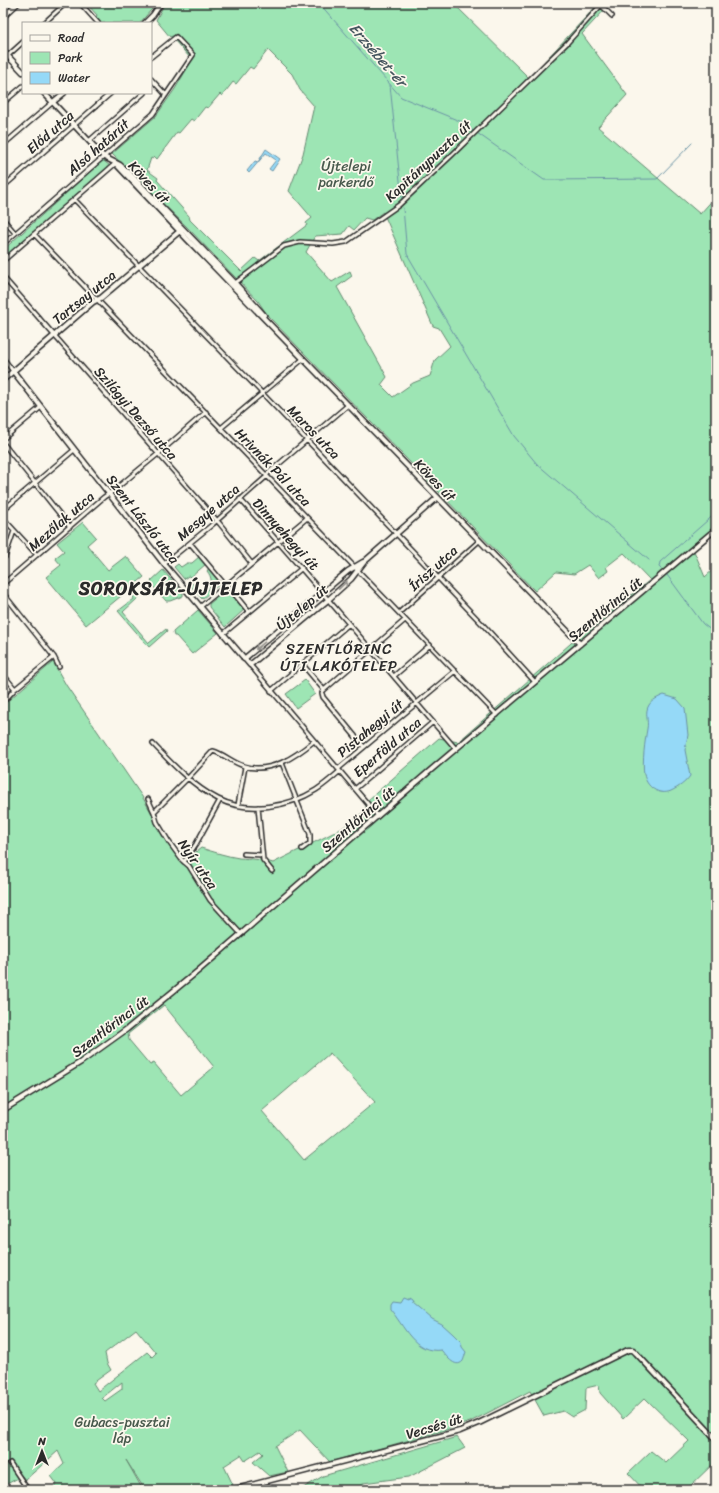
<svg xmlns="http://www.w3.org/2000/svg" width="719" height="1493" viewBox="0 0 719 1493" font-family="Sriracha,sans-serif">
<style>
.green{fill:#9de5b4;stroke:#648870;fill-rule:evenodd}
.water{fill:#95d9f7;stroke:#6b93a5}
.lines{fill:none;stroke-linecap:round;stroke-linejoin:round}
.stream{stroke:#6b93a5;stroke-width:1}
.street-casing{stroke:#2b2b2b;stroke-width:6}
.secondary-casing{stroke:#2b2b2b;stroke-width:7}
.street{stroke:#fbf7ec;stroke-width:3}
.secondary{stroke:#fbf7ec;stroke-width:4}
.oneway{stroke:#93918c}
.labels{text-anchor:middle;stroke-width:3.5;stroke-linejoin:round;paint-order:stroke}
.street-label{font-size:14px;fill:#2b2b2b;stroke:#fbf7ec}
.park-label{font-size:14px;fill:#485a4d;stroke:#fbf7ec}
.water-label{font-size:15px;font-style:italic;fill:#46565e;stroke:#fbf7ec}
.neighbourhood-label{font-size:15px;letter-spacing:1px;fill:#2b2b2b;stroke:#fbf7ec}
.district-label{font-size:18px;font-weight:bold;letter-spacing:1px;fill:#2b2b2b;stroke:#fbf7ec}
</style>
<rect width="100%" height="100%" fill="#fbf7ec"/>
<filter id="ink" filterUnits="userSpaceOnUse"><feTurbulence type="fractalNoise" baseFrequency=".025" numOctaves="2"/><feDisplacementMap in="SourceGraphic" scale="8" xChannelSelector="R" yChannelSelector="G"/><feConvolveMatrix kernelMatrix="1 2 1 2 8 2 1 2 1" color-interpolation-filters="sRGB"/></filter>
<g filter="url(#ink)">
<path class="green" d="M 86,3 L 157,3 L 140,23 L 101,23 L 96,17 L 97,15 Z
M 165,3 L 453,3 L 529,78 L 599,3 L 603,3 L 607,7 L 582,34 L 627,95 L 598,127 L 700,214 L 716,196 L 716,532 L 694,551 L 705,577 L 716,567 L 716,1461 L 686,1490 L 644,1490 L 628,1473 L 651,1451 L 666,1463 L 689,1441 L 645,1398 L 623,1419 L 600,1393 L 599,1385 L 586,1388 L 585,1410 L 572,1417 L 563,1411 L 544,1416 L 530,1391 L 470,1422 L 446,1430 L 330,1462 L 300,1430 L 275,1446 L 288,1472 L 269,1476 L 253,1462 L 263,1454 L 260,1451 L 245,1461 L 241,1455 L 224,1466 L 233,1485 L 206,1490 L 145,1490 L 126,1460 L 143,1490 L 64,1490 L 62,1488 L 59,1490 L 52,1490 L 57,1484 L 51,1476 L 64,1464 L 58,1451 L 25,1480 L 22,1476 L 3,1486 L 3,705 L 53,662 L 66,685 L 143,798 L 165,837 L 187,859 L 201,848 C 214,852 226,856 239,858 C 251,859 261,859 273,863 L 341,829 L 365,811 L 368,800 L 439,738 L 458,742 L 578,637 L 650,580 L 624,553 L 606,567 L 608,571 L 599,578 L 588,565 L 574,574 L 556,572 L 535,591 L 268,316 L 258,301 L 186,226 L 112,154 L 156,116 L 175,89 L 192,60 L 174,40 L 175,35 L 170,37 L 156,20 ZM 268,50 L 292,74 L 300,90 L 314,106 L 303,154 L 289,191 L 312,218 L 306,223 L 307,225 L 259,261 L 255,258 L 241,271 L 190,220 L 189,216 L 157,180 L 158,178 L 147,170 L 151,158 L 153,159 L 155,157 L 157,159 L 177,132 L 179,133 L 191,119 L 194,121 L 205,107 L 208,108 L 220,94 L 222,96 L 233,82 L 236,84 L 250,67 L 253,69 ZM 383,212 L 433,326 L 439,328 L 450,346 L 435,360 L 430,376 L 413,383 L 393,397 L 381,385 L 387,377 L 337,287 L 352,276 L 350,271 L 332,282 L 306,252 L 315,236 L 343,234 L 349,226 L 354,230 L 365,218 L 372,220 ZM 164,1005 L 214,1067 L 181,1095 L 154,1063 L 150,1065 L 129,1040 L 128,1034 ZM 330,1053 L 375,1102 L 304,1160 L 262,1111 ZM 136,1329 L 156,1353 L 152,1357 L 147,1352 L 98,1391 L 93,1383 L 111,1370 L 107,1363 L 105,1353 ZM 122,1382 L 122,1389 L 105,1401 L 102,1398 Z
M 102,161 L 104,161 L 110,166 L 109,167 L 3,261 L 3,250 Z
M 83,522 L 96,537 L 87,545 L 108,570 L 126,556 L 144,577 L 86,625 L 46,577 L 61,565 L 55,558 L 64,551 L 57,543 Z
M 200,556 L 206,564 L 191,577 L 188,576 L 184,579 L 174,567 L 178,564 L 181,567 L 187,563 L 192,563 Z
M 209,568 L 222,582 L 202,599 L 190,585 L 192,583 C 196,588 200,593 207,590 C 213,584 212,577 207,571 Z
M 163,570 L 183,593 L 183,596 L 170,601 L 166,601 L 152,585 L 151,581 Z
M 227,589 L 245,609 L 225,627 L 209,607 L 209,604 Z
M 135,594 L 139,595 L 138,598 L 123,612 L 149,643 L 166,629 L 167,631 L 149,647 L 118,611 L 134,599 L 133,597 Z
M 198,610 L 218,633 L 192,654 L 176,636 L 174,636 L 173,632 Z
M 305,680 L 315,694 L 296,708 L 286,694 Z
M 457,1437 L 465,1448 L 409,1477 L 363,1483 L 368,1490 L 300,1490 L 323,1476 Z"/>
<path class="water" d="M 266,149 L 280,159 L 272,171 L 269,169 L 276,160 L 266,153 L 249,173 L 247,171 L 255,161 L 258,162 Z
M 664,695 L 677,699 L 685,708 L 688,735 L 685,750 L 690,776 C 685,783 679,787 671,791 C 659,796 646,787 644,774 C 642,762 645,741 647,729 C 649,720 644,713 649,705 C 652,700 659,697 664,695 Z
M 403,1297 L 408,1299 L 408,1297 L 411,1299 L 412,1302 L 432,1319 L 442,1324 L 453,1334 L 461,1342 L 462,1347 L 466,1352 C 465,1354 464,1359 463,1361 C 455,1370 445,1354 441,1350 C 414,1354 404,1325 390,1309 L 390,1304 L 392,1301 L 400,1302 Z"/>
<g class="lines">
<path class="stream" d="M 319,3 L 401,97 L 462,122 L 473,131
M 390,85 L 402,200
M 477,133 L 544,180 L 547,180 L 657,179 L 692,143
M 403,208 L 407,254 L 514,436 L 537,464 L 649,560
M 661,569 L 659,567 L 660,562 L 716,513
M 667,575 L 703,624 L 716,634"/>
<g class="street-casing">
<path id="street" d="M 80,3 L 98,23
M 599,3 L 612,16
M 44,23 L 66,3
M 3,60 L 23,42
M 151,79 L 166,95
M 3,103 L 23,86
M 89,141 L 144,93
M 3,145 L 53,102
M 3,187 L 111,93
M 74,199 L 263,394 L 485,627 L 535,682
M 3,219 L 15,233
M 34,234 L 497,715
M 3,244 L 153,114 L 193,55 L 176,37 L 151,57
M 3,261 L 116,163
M 3,277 L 220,524 L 252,564
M 234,284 L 284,246 L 300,242 L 333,244 L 346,242 L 399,205 L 452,155 L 567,43 L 601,5
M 3,358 L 13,371
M 221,428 L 303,359
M 3,439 L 41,407
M 3,443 L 70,527
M 266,475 L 348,405
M 240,499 C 314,581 384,666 456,749
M 3,510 L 74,450
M 3,518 L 37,555
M 190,543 L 226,586
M 5,557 L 14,531
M 164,564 L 213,524 L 267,476
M 3,584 L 104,497 L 113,491 L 158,454 L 206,412
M 227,585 L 249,612
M 3,593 L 54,657 L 59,667
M 200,607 L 307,518
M 401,611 L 479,541
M 223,634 L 302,568
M 250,665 L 378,816
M 303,665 L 324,690
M 3,674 L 15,689
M 394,676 L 430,645
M 324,690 L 405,620
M 324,690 L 322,693 L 323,697 L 364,747
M 271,691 L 349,624
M 3,702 L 15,689 L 54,657
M 153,744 C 173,765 193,786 218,799 C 248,814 289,807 316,790 C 324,785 332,778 340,771
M 282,763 L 310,834 L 310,843 L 302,849
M 338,769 L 455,671
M 355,789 L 433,722
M 148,799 L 154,812 L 157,822 L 169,842 L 182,860 L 189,866 L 210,900 L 241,934
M 238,805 L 245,767
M 258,807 L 263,860 L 272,871
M 154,812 L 188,778 L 213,751 C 224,754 233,763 244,766 C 270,774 295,757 314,741
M 244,854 L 262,855
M 184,862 L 196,844 L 220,800
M 10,1463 L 28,1490"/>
</g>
<g class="secondary-casing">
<path id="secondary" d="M 3,17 L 18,3
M 145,23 L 153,15 L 161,3
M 3,51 L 23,72
M 44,93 L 104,157 L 120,165 L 131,175 L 235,283 L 264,315
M 53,102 L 64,93
M 116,164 L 187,239 L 580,644
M 13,371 L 164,564 L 250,665 L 329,599 L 351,579 L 364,562 L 437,498
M 3,380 L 93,302 L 101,298 L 181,230
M 244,659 L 348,571 L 363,562
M 3,1110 L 81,1062 L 127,1029 L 198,971 L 432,769 L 716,529
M 232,1490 L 460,1431 L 479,1423 L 628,1350 L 633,1350 L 636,1353 L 716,1439"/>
</g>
<use href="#street" class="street"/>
<use href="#secondary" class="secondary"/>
</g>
<defs><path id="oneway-shaft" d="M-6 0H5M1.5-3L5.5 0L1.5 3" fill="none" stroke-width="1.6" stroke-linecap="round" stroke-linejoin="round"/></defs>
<g class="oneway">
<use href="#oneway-shaft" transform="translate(343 585) rotate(-44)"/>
<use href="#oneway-shaft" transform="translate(260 646) rotate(140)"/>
</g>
</g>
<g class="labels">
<g class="street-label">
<text transform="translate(50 132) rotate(-41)" y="5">Előd utca</text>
<text transform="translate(98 147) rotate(-41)" y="5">Alsó határút</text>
<text transform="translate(428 161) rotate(-43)" y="5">Kapitánypuszta út</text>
<text transform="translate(149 182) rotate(47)" y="5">Köves út</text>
<text transform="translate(84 297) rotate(-39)" y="5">Tartsay utca</text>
<text transform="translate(136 413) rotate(49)" y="5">Szilágyi Dezső utca</text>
<text transform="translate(314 432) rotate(46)" y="5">Maros utca</text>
<text transform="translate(273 467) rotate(46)" y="5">Hrivnák Pál utca</text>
<text transform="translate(435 480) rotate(46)" y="5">Köves út</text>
<text transform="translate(208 512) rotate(-41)" y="5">Mesgye utca</text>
<text transform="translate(143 519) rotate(52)" y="5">Szent László utca</text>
<text transform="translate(61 521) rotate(-41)" y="5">Mezőlak utca</text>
<text transform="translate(286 534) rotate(48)" y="5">Dinnyehegyi út</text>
<text transform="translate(433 568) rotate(-42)" y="5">Írisz utca</text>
<text transform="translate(302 607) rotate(-40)" y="5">Újtelep út</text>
<text transform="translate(605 609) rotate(-40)" y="5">Szentlőrinci út</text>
<text transform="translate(370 728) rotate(-40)" y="5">Pistahegyi út</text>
<text transform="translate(387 747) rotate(-40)" y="5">Eperföld utca</text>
<text transform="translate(358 819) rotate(-41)" y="5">Szentlőrinci út</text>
<text transform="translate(198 864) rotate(55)" y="5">Nyír utca</text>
<text transform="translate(110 1026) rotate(-37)" y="5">Szentlőrinci út</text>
<text transform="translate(434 1426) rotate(-17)" y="5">Vecsés út</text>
</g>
<g class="park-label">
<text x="346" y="171">Újtelepi<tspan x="346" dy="16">parkerdő</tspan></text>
<text x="122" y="1427">Gubacs-pusztai<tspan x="122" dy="16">láp</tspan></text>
</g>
<g class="water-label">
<text transform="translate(378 55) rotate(49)" y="5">Erzsébet-ér</text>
</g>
<g class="neighbourhood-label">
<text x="339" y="654">SZENTLŐRINC<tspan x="339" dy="17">ÚTI LAKÓTELEP</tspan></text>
</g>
<g class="district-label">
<text x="171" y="595">SOROKSÁR-ÚJTELEP</text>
</g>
</g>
<rect width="719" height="1493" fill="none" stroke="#fbf7ec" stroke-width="16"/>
<rect x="8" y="8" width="703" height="1477" fill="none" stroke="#2b2b2b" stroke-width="1.5" filter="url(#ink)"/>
<rect x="22" y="22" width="130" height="72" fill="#fbf7ec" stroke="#a8a59f"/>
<rect x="30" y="35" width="20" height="6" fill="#fbf7ec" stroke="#a8a59f"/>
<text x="58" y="42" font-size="12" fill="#2b2b2b">Road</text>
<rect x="30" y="52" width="20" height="12" fill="#9de5b4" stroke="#a8a59f"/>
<text x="58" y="62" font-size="12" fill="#2b2b2b">Park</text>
<rect x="30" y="72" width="20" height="12" fill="#95d9f7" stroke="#a8a59f"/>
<text x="58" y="82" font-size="12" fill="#2b2b2b">Water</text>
<g transform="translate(42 1451)" stroke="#fbf7ec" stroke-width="3" paint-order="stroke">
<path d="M0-3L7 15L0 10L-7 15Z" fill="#2b2b2b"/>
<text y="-6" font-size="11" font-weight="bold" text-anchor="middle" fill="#2b2b2b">N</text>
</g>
</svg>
